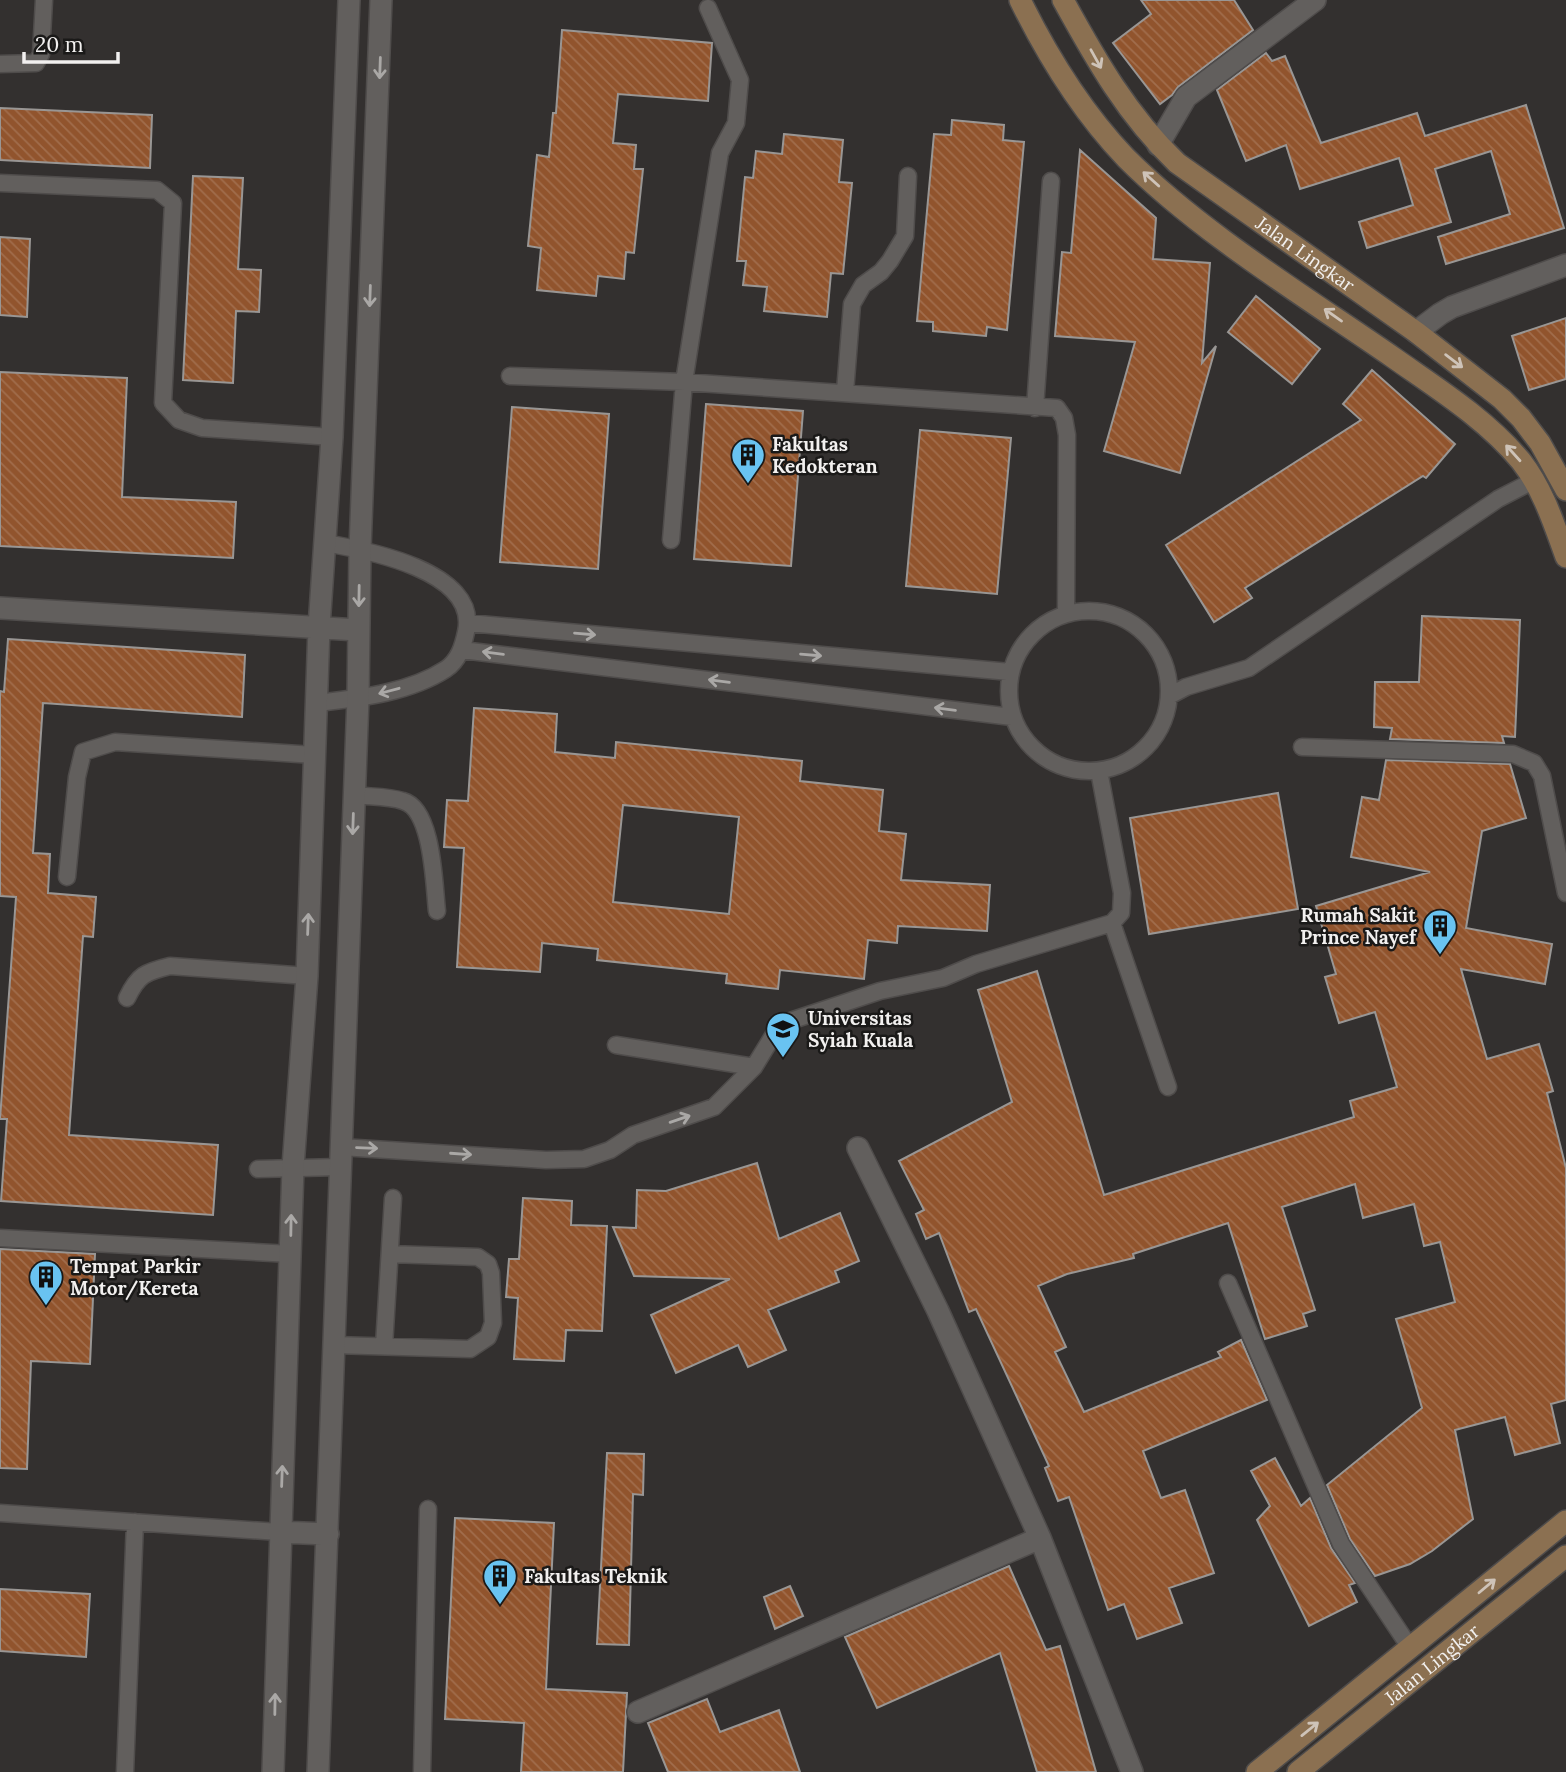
<svg xmlns="http://www.w3.org/2000/svg" width="1566" height="1772" viewBox="0 0 1566 1772" font-family="Lora,serif">
<style>
.building{fill:url(#building-back-hatch);stroke:#999694;stroke-width:2;fill-rule:evenodd}
.lines{fill:none;stroke-linecap:round;stroke-linejoin:round}
.lane-casing{stroke:#4f4c4b;stroke-width:19}
.street-casing{stroke:#4f4c4b;stroke-width:24}
.secondary-casing{stroke:#4f4c4b;stroke-width:24}
.lane{stroke:#625f5d;stroke-width:16}
.street{stroke:#625f5d;stroke-width:21}
.secondary{stroke:#8b7051;stroke-width:21}
.oneway{stroke:#cec3b8}
.oneway2{stroke:#aaa8a6}
.labels{text-anchor:middle;stroke-width:5;stroke-linejoin:round;paint-order:stroke}
.street-label{font-size:19px;fill:#f2f0ef;stroke:#1a1918}
.poi-label{font-size:19px;font-weight:bold;fill:#f2f0ef;stroke:#1a1918;text-anchor:start}
</style>
<defs>
<pattern id="building-back-hatch" width="6" height="6" patternUnits="userSpaceOnUse" patternTransform="scale(1.75)"><rect width="6" height="6" fill="#91542d"/><path d="M-1 5l2 2M0 0l6 6M5-1l2 2" fill="none" stroke="#a16d4c"/></pattern>
</defs>
<rect width="100%" height="100%" fill="#33302f"/>
<path class="building" d="M 1141,0 L 1234,0 L 1253,30 L 1178,87 L 1172,95 L 1160,104 L 1113,43 L 1151,14 Z
M 562,30 L 712,43 L 708,101 L 618,94 L 613,143 L 636,145 L 634,169 L 643,169 L 634,253 L 626,252 L 624,279 L 598,276 L 596,296 L 537,290 L 541,248 L 528,246 L 537,155 L 549,157 L 553,113 L 556,113 Z
M 1266,53 L 1272,61 L 1285,56 L 1321,143 L 1417,113 L 1425,136 L 1526,105 L 1564,228 L 1446,264 L 1438,237 L 1510,214 L 1491,151 L 1435,169 L 1451,222 L 1367,248 L 1359,222 L 1413,205 L 1399,158 L 1300,189 L 1286,145 L 1246,161 L 1217,90 Z
M 0,108 L 152,115 L 150,168 L 0,160 Z
M 952,120 L 1004,125 L 1003,140 L 1024,142 L 1007,330 L 987,327 L 986,336 L 933,331 L 933,322 L 917,321 L 934,134 L 951,135 Z
M 784,134 L 843,140 L 839,182 L 852,183 L 843,274 L 831,273 L 827,317 L 764,311 L 767,287 L 743,285 L 746,261 L 737,261 L 745,177 L 753,178 L 756,151 L 782,154 Z
M 1080,150 L 1156,218 L 1153,259 L 1210,263 L 1202,363 L 1216,346 L 1180,473 L 1104,451 L 1135,342 L 1055,336 L 1062,252 L 1071,253 Z
M 193,176 L 243,178 L 238,269 L 261,270 L 259,312 L 236,311 L 233,383 L 183,380 Z
M 0,237 L 30,239 L 27,317 L 0,315 Z
M 1256,296 L 1320,349 L 1292,384 L 1228,332 Z
M 1566,318 L 1566,379 L 1529,390 L 1512,336 Z
M 1372,370 L 1455,444 L 1426,478 L 1423,476 L 1245,588 L 1252,598 L 1214,622 L 1166,545 L 1361,420 L 1343,404 Z
M 0,372 L 127,378 L 122,497 L 236,502 L 233,558 L 0,546 Z
M 706,404 L 803,411 L 791,566 L 694,559 Z
M 512,407 L 609,414 L 598,569 L 500,562 Z
M 920,430 L 1011,438 L 997,594 L 906,586 Z
M 1422,616 L 1520,620 L 1515,737 L 1502,736 L 1504,743 L 1390,739 L 1392,728 L 1374,727 L 1375,682 L 1419,682 Z
M 8,639 L 245,655 L 242,717 L 43,703 L 33,853 L 50,854 L 48,893 L 96,897 L 93,937 L 83,936 L 69,1135 L 218,1145 L 213,1215 L 1,1201 L 7,1119 L 0,1119 L 16,897 L 0,896 L 0,691 L 4,692 Z
M 474,708 L 557,714 L 555,752 L 615,758 L 616,742 L 802,761 L 800,781 L 883,790 L 879,831 L 906,834 L 901,880 L 990,885 L 987,931 L 898,926 L 897,943 L 868,940 L 864,979 L 780,970 L 778,989 L 726,983 L 727,974 L 597,960 L 598,949 L 542,943 L 540,972 L 457,967 L 464,848 L 444,847 L 447,800 L 468,801 ZM 623,805 L 739,817 L 729,914 L 613,902 Z
M 1386,760 L 1510,764 L 1526,818 L 1482,831 L 1466,928 L 1552,944 L 1545,984 L 1461,969 L 1487,1059 L 1539,1044 L 1553,1091 L 1547,1093 L 1566,1168 L 1566,1400 L 1551,1404 L 1560,1443 L 1515,1455 L 1505,1417 L 1455,1430 L 1473,1519 L 1432,1551 L 1410,1564 L 1375,1576 L 1350,1539 L 1327,1485 L 1422,1408 L 1396,1319 L 1455,1302 L 1440,1242 L 1424,1246 L 1414,1204 L 1363,1218 L 1355,1184 L 1282,1207 L 1315,1310 L 1303,1314 L 1307,1326 L 1265,1339 L 1228,1223 L 1133,1254 L 1134,1258 L 1067,1274 L 1038,1286 L 1066,1347 L 1055,1352 L 1084,1412 L 1221,1357 L 1218,1352 L 1241,1340 L 1267,1400 L 1143,1451 L 1161,1498 L 1185,1490 L 1214,1573 L 1169,1588 L 1182,1623 L 1137,1639 L 1124,1604 L 1108,1610 L 1069,1497 L 1058,1501 L 1045,1468 L 1049,1466 L 976,1309 L 969,1312 L 939,1233 L 926,1239 L 916,1214 L 924,1210 L 899,1161 L 1012,1102 L 978,990 L 1037,971 L 1104,1195 L 1354,1117 L 1350,1101 L 1397,1087 L 1375,1012 L 1339,1023 L 1325,977 L 1336,974 L 1316,906 L 1430,872 L 1351,857 L 1362,797 L 1379,800 Z
M 1278,793 L 1298,909 L 1149,934 L 1130,818 Z
M 757,1163 L 779,1239 L 840,1213 L 859,1261 L 835,1271 L 839,1282 L 768,1310 L 786,1350 L 748,1367 L 738,1345 L 676,1373 L 651,1315 L 730,1279 L 634,1276 L 613,1227 L 636,1228 L 637,1190 L 666,1191 Z
M 523,1198 L 572,1201 L 571,1225 L 607,1226 L 602,1331 L 566,1330 L 564,1361 L 514,1359 L 518,1298 L 506,1297 L 509,1259 L 519,1259 Z
M 0,1249 L 95,1254 L 90,1364 L 31,1361 L 27,1469 L 0,1468 Z
M 607,1453 L 644,1454 L 643,1495 L 633,1494 L 629,1645 L 597,1644 Z
M 1275,1458 L 1301,1506 L 1310,1498 L 1331,1548 L 1355,1583 L 1349,1585 L 1357,1602 L 1309,1626 L 1257,1520 L 1270,1506 L 1251,1471 Z
M 455,1518 L 554,1523 L 546,1689 L 627,1693 L 623,1772 L 521,1772 L 524,1723 L 445,1719 Z
M 1009,1566 L 1046,1650 L 1060,1646 L 1096,1772 L 1037,1772 L 1000,1653 L 877,1708 L 845,1637 Z
M 790,1586 L 803,1616 L 775,1629 L 764,1597 Z
M 0,1589 L 90,1594 L 86,1657 L 0,1651 Z
M 707,1699 L 720,1732 L 779,1710 L 800,1772 L 668,1772 L 648,1723 Z"/>
<g class="lines">
<g class="lane-casing">
<path id="lane" d="M 0,64 L 36,63 L 41,54 L 44,0
M 0,183 L 157,190 L 173,203 L 163,403 L 179,420 L 202,428 L 332,437
M 510,376 L 684,382 L 1057,408 L 1064,418 L 1067,435 L 1066,613
M 845,392 L 852,304 L 863,285 L 881,272 L 890,261 L 905,236 L 908,176
M 1035,408 L 1051,181
M 671,540 L 684,382 L 720,153 L 736,123 L 740,80 L 708,8
M1009 691a80 80 0 1 1 160 0a80 80 0 1 1-160 0Z
M 468,623 L 1010,672
M 462,650 L 1012,717
M 1169,696 L 1186,687 L 1249,668 L 1498,499 L 1533,481
M 317,703 C 360,698 409,693 446,669 C 459,660 463,646 466,632 C 480,571 366,550 325,543
M 1302,747 L 1513,754 L 1534,763 L 1542,776 L 1566,893
M 354,795 C 369,797 388,796 403,801 C 433,809 434,885 437,911
M 67,877 L 77,777 L 83,752 L 115,742 L 314,755
M 1112,923 L 1168,1087
M 127,998 C 138,975 145,972 170,966 L 307,976
M 616,1045 L 754,1067
M 341,1147 L 546,1160 L 584,1159 L 610,1150 L 633,1135 L 714,1107 L 754,1067 L 776,1031 L 793,1020 L 880,991 L 943,978 L 976,964 L 1112,923 L 1121,913 L 1122,893 L 1099,771
M 258,1169 L 340,1167
M 0,1238 L 291,1254
M 1228,1283 L 1341,1544 L 1411,1649
M 334,1345 L 470,1349 L 488,1337 L 493,1323 L 491,1273 L 488,1264 L 478,1257 L 390,1254
M 384,1346 L 393,1198
M 0,1513 L 279,1532
M 125,1772 L 135,1522
M 422,1772 L 428,1509"/>
</g>
<g class="street-casing">
<path id="street" d="M 1158,145 L 1186,97 L 1315,0
M 1416,332 L 1440,314 L 1452,307 L 1566,265
M 0,608 L 358,630
M 858,1148 L 938,1311 L 1040,1538 L 1132,1772
M 279,1532 L 328,1534
M 638,1712 L 1040,1538
M 273,1772 L 293,1167 L 307,976 L 319,627 L 332,437 L 349,0
M 318,1772 L 358,698 L 360,549 L 381,0"/>
</g>
<g class="secondary-casing">
<g id="secondary">
<path d="M 1020,0 C 1048,57 1082,112 1126,158 C 1201,233 1306,297 1394,358 C 1438,389 1486,419 1521,461 C 1543,489 1554,524 1566,557"/>
<path id="s1" d="M 1063,0 C 1096,60 1127,115 1177,163 L 1416,332 L 1502,399 L 1521,418 L 1540,443 L 1566,490"/>
<path d="M 1257,1772 L 1566,1521"/>
<path id="s2" d="M 1298,1772 L 1566,1556"/>
</g>
</g>
<use href="#lane" class="lane"/>
<use href="#street" class="street"/>
<use href="#secondary" class="secondary"/>
</g>
<defs><path id="oneway-shaft" d="M-6 0H5M1.5-3L5.5 0L1.5 3" fill="none" stroke-width="1.6" stroke-linecap="round" stroke-linejoin="round" transform="scale(1.75)"/></defs>
<g class="oneway">
<use href="#oneway-shaft" transform="translate(1096 59) rotate(61)"/>
<use href="#oneway-shaft" transform="translate(1151 179) rotate(-138)"/>
<use href="#oneway-shaft" transform="translate(1333 315) rotate(-145)"/>
<use href="#oneway-shaft" transform="translate(1454 361) rotate(37)"/>
<use href="#oneway-shaft" transform="translate(1513 453) rotate(-132)"/>
<use href="#oneway-shaft" transform="translate(1487 1586) rotate(-40)"/>
<use href="#oneway-shaft" transform="translate(1310 1729) rotate(-39)"/>
</g>
<g class="oneway2">
<use href="#oneway-shaft" transform="translate(380 68) rotate(92)"/>
<use href="#oneway-shaft" transform="translate(370 296) rotate(92)"/>
<use href="#oneway-shaft" transform="translate(359 596) rotate(91)"/>
<use href="#oneway-shaft" transform="translate(585 634) rotate(5)"/>
<use href="#oneway-shaft" transform="translate(493 653) rotate(-173)"/>
<use href="#oneway-shaft" transform="translate(811 655) rotate(5)"/>
<use href="#oneway-shaft" transform="translate(719 681) rotate(-173)"/>
<use href="#oneway-shaft" transform="translate(389 691) rotate(165)"/>
<use href="#oneway-shaft" transform="translate(945 709) rotate(-173)"/>
<use href="#oneway-shaft" transform="translate(353 824) rotate(92)"/>
<use href="#oneway-shaft" transform="translate(308 924) rotate(-88)"/>
<use href="#oneway-shaft" transform="translate(680 1119) rotate(-19)"/>
<use href="#oneway-shaft" transform="translate(367 1148) rotate(2)"/>
<use href="#oneway-shaft" transform="translate(461 1154) rotate(4)"/>
<use href="#oneway-shaft" transform="translate(291 1225) rotate(-89)"/>
<use href="#oneway-shaft" transform="translate(282 1476) rotate(-88)"/>
<use href="#oneway-shaft" transform="translate(275 1704) rotate(-89)"/>
</g>
<defs>
<g id="building-pin" transform="scale(1.75)"><path d="M0 17L-7.5 6A9.5 9.5 0 1 1 7.5 6Z" fill="#69c3f1" stroke="#1a1918"/><path d="M-4-6H4V6H1V3H-1V6H-4ZM-2.5-4.3h1.7v1.8h-1.7ZM.8-4.3h1.7v1.8H.8ZM-2.5-1h1.7V.8h-1.7ZM.8-1h1.7V.8H.8Z" fill="#111"/></g>
<g id="university-pin" transform="scale(1.75)"><path d="M0 17L-7.5 6A9.5 9.5 0 1 1 7.5 6Z" fill="#69c3f1" stroke="#1a1918"/><path d="M0-5L7-2L0 1L-7-2ZM-4 1L0 2.5L4 1V4Q0 6-4 4Z" fill="#111"/></g>
</defs>
<g fill-rule="evenodd">
<use href="#building-pin" x="748" y="455"/>
<use href="#building-pin" x="1440" y="926"/>
<use href="#university-pin" x="783" y="1029"/>
<use href="#building-pin" x="46" y="1277"/>
<use href="#building-pin" x="500" y="1576"/>
</g>
<g class="labels">
<g class="street-label">
<text dy="7" stroke="none"><textPath href="#s1" startOffset="357">Jalan Lingkar</textPath></text>
<text dy="7" stroke="none"><textPath href="#s2" startOffset="172">Jalan Lingkar</textPath></text>
</g>
<g class="poi-label">
<text x="772" y="451">Fakultas<tspan x="772" dy="22">Kedokteran</tspan></text>
<text x="1416" y="922" text-anchor="end">Rumah Sakit<tspan x="1416" dy="22">Prince Nayef</tspan></text>
<text x="808" y="1025">Universitas<tspan x="808" dy="22">Syiah Kuala</tspan></text>
<text x="70" y="1273">Tempat Parkir<tspan x="70" dy="22">Motor/Kereta</tspan></text>
<text x="524" y="1583">Fakultas Teknik</text>
</g>
</g>
<path d="M24 52v10h94v-10" fill="none" stroke="#f2f0ef" stroke-width="3.5"/>
<text x="35" y="52" font-size="21" fill="#f2f0ef" stroke="#1a1918" stroke-width="5" paint-order="stroke">20 m</text>
</svg>
